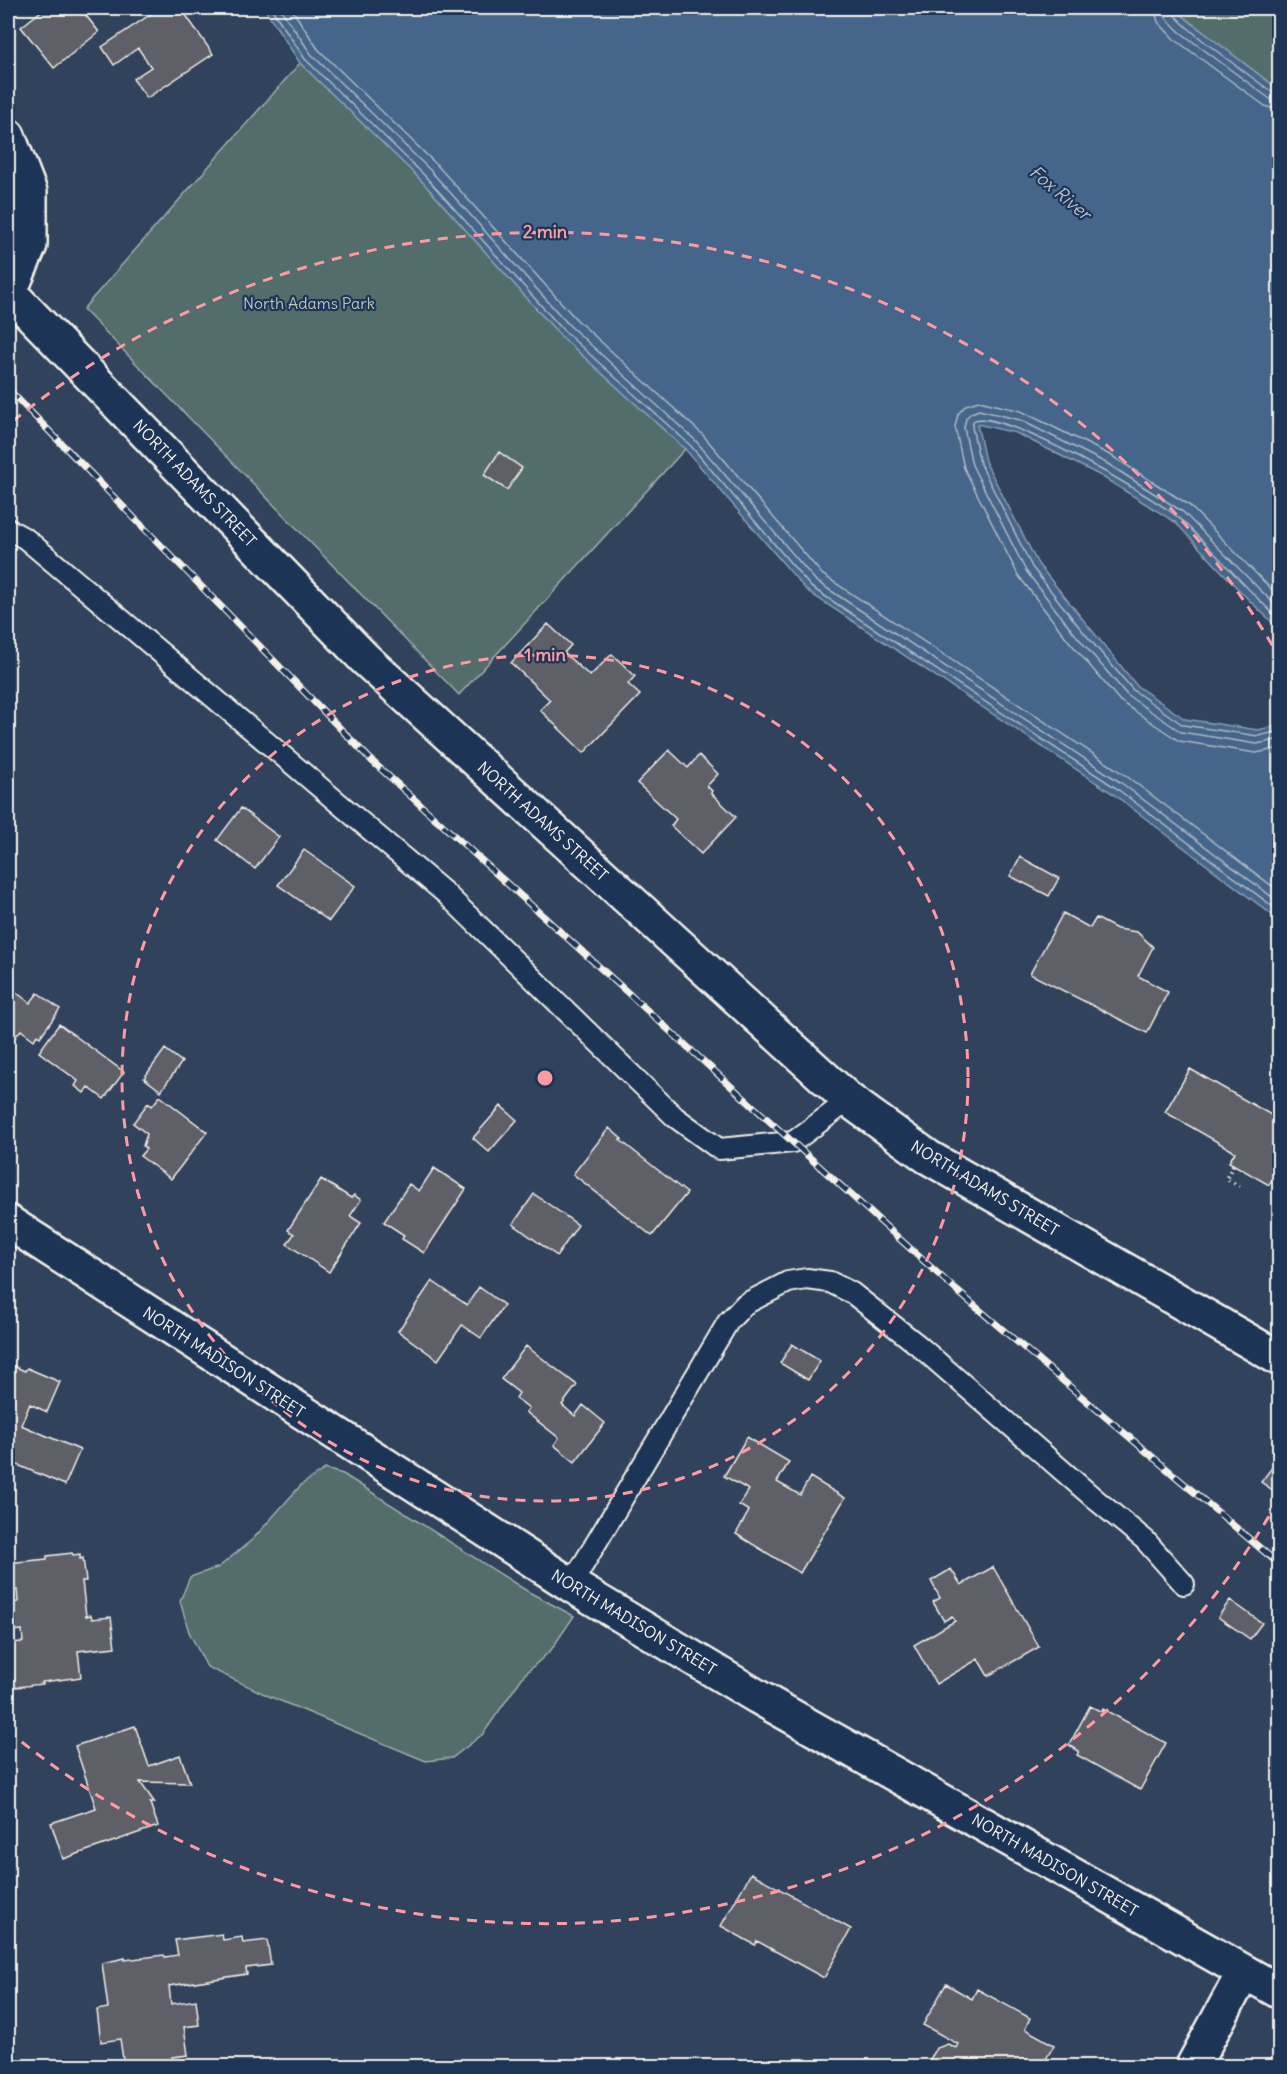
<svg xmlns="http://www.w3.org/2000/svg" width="1287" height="2074" viewBox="0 0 1287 2074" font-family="Delius,sans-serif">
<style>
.green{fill:#536d6b;stroke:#a4afaa;stroke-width:1.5}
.water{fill:#45658a;stroke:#8b9db0;stroke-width:1.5}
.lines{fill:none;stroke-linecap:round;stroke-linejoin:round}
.shore{stroke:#aeb9c2;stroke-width:1.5}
.building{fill:#5e5f68;stroke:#f4f1e8;stroke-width:1.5}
.lane-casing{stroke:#f4f1e8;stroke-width:24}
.street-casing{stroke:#f4f1e8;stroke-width:38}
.secondary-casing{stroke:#f4f1e8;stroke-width:38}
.path{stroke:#f4f1e8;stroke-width:4;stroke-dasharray:1.5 4.5;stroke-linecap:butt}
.lane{stroke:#1d3557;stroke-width:20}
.street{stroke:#1d3557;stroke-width:33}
.secondary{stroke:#1d3557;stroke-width:33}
.rail-casing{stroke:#f4f1e8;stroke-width:7}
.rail{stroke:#1d3557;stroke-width:4.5;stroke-dasharray:14;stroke-linecap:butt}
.ring{fill:none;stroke:#ff9aa2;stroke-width:3;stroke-dasharray:10 8}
.labels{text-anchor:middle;stroke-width:4.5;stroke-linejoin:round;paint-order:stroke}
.park-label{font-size:16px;fill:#bcc3bc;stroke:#1d3557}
.street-label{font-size:16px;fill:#f4f1e8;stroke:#1d3557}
.water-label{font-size:18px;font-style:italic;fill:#b7c0c7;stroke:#1d3557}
.centre{fill:#ff9aa2;stroke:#1d3557;stroke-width:3}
.ring-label{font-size:18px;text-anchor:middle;font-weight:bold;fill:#ff9aa2;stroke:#1d3557;stroke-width:4.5;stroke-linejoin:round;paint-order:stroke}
</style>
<rect width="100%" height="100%" fill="#30425c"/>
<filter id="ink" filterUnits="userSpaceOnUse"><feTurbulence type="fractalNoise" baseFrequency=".0167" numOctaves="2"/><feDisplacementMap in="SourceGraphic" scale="12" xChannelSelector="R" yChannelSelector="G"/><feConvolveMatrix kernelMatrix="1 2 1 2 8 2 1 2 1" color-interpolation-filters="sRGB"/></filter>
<g filter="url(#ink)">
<path class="green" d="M 1174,8 L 1279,8 L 1279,90 L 1189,21 Z
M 300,63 L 420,179 L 560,335 L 685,449 L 459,695 L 83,309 Z
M 325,1469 L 343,1474 L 527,1591 L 574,1616 L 551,1650 L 524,1675 L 483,1734 L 452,1758 L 426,1761 L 271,1697 L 207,1667 L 189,1632 L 180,1601 L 190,1577 L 219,1567 L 253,1539 L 301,1485 Z"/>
<path class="water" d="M 264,8 L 1174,8 L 1189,21 L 1279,90 L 1279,629 L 1243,594 L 1175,522 L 1101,476 L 1016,433 L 977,424 L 985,461 L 1038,564 L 1137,686 L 1185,719 L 1258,730 L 1279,725 L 1279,920 L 1112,793 L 807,591 L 685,449 L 560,335 L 420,179 L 300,63 Z"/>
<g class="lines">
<path class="shore" d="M 271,8 L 305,59 L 424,175 L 564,331 L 690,445 L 811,587 L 1116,788 L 1280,912
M 280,8 L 311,54 L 430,170 L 569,325 L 695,440 L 816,581 L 1120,782 L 1280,903
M 291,8 L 318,49 L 436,164 L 576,319 L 702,434 L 822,574 L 1125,775 L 1280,892
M 1154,8 L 1158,22 L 1174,39 L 1265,106 L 1280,111
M 1163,8 L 1166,18 L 1180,32 L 1270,99 L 1280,101
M 1171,8 C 1172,22 1257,80 1273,93 L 1280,94
M 1280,598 L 1189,505 L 1112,456 L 1021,411 L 979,401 L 966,405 L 958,414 L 955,427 L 964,468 L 1018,575 L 1067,639 L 1120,701 L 1179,741 L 1256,753 L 1280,748
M 1280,610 L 1183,512 L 1108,464 L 1020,420 L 979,410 L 971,413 L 966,418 L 964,428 L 972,465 L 1026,571 L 1074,633 L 1127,695 L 1181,732 L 1257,744 L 1280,739
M 1280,620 C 1245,588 1214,550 1180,519 C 1158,499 995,405 973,421 L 972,427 L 980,463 L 1032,567 L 1080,628 L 1133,690 L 1183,725 L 1258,736 L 1280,731"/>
</g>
<path class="building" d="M 45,8 L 80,8 L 99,32 L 54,68 L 21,27 Z
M 160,8 L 181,8 L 213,54 L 147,98 L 133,79 L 151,67 L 138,48 L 114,65 L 102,47 Z
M 499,452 L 522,468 L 507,490 L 484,475 Z
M 548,624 L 571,645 L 564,653 L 590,676 L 612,654 L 635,676 L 628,684 L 640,695 L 584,753 L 540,710 L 550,700 L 511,663 Z
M 669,750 L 688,768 L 699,755 L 718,774 L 707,786 L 712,791 L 711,793 L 736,817 L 701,854 L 671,826 L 676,819 L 637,783 Z
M 241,808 L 279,837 L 255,869 L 217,840 Z
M 304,850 L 355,886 L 329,921 L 278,885 Z
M 1020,857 L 1059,878 L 1049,896 L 1010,876 Z
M 1063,913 L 1090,928 L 1096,918 L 1117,929 L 1137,932 L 1153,947 L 1138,976 L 1168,992 L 1147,1033 L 1030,974 Z
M 8,986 L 30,1003 L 38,993 L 60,1009 L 40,1037 L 37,1035 L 34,1040 L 21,1030 L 16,1036 L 14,1034 L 8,1044 Z
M 59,1024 L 124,1072 L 104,1099 L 88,1087 L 84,1093 L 75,1086 L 78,1081 L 39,1052 Z
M 165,1049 L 182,1062 L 161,1091 L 144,1078 Z
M 1190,1069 L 1280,1120 L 1280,1166 L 1269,1185 L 1229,1162 L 1235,1152 L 1165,1112 Z
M 160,1096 L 207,1132 L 171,1179 L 140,1156 L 146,1149 L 143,1146 L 147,1134 L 133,1123 L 148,1103 L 152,1106 Z
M 501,1106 L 517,1120 L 489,1152 L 473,1138 Z
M 609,1128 L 622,1139 L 620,1140 L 687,1193 L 652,1236 L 573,1174 Z
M 434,1168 L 466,1189 L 424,1253 L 402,1239 L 404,1235 L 384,1222 L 409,1184 L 419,1191 Z
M 321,1179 L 351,1198 L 354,1195 L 361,1200 L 350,1216 L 361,1223 L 329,1272 L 287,1244 L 294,1234 L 288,1230 Z
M 534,1194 L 578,1225 L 557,1256 L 513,1224 Z
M 432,1281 L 467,1305 L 479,1287 L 504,1305 L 481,1338 L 462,1325 L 438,1360 L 398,1331 Z
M 792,1344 L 820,1361 L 808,1380 L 780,1363 Z
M 526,1346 L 577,1385 L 562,1405 L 575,1416 L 583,1405 L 605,1423 L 575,1462 L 554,1445 L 559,1438 L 526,1412 L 529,1408 L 516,1398 L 519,1393 L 501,1379 Z
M 8,1364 L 25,1371 L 27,1368 L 60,1382 L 47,1412 L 30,1404 L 21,1425 L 80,1450 L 65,1485 L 8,1461 Z
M 747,1437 L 789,1462 L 777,1482 L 800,1495 L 810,1477 L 845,1498 L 800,1573 L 736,1534 L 749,1511 L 739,1505 L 749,1490 L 724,1476 Z
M 1280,1457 L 1280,1495 L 1261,1482 Z
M 72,1553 L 73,1555 L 80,1554 L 80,1559 L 83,1558 L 86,1581 L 82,1581 L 86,1616 L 91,1615 L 92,1619 L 111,1617 L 115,1647 L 78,1651 L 81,1677 L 42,1682 L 43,1684 L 8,1688 L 8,1643 L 23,1642 L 22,1630 L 12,1631 L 9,1603 L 18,1602 L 17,1590 L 8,1592 L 8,1563 L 47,1559 L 47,1556 Z
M 993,1567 L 1039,1647 L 988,1676 L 978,1659 L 936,1684 L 914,1645 L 955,1621 L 952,1616 L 944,1621 L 933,1602 L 940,1598 L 931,1581 L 951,1569 L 961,1585 Z
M 1230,1600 L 1262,1623 L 1250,1639 L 1218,1617 Z
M 1090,1706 L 1102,1712 L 1103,1709 L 1166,1743 L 1140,1790 L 1077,1755 L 1079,1751 L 1069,1745 Z
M 135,1726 L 149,1766 L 180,1755 L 190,1783 L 140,1782 L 155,1803 L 150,1803 L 158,1826 L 63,1859 L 51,1823 L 96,1808 L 75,1746 Z
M 751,1873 L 851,1929 L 824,1978 L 757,1941 L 755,1945 L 721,1926 Z
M 222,1934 L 223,1940 L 242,1937 L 243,1943 L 267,1940 L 271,1965 L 246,1968 L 247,1974 L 169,1986 L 171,2004 L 196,2000 L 199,2025 L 184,2027 L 188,2055 L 172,2057 L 172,2060 L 124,2066 L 120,2039 L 101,2042 L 97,2010 L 108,2008 L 102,1963 L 125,1958 L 125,1960 L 164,1955 L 165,1957 L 178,1955 L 175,1940 Z
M 946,1984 L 972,1999 L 977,1989 L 1030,2018 L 1025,2029 L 1054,2045 L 1042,2066 L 933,2066 L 930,2059 L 937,2048 L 948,2044 L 956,2048 L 958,2044 L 923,2025 Z"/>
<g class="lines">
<g class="lane-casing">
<path id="lane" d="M 8,529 L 26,539 L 445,893 L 675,1117 L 719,1149 L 793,1142 L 849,1100
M 571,1585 L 728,1322 L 745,1304 L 788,1282 L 807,1279 L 830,1282 L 852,1293 L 918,1345 L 1095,1499 L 1145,1540 L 1184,1584"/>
</g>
<g class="street-casing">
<path id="street" d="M 8,136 L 30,192 L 30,245 L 8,296
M 10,293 L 365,659 L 849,1100 L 928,1157 L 1280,1359
M 1193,2066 L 1244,1972"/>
</g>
<g class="secondary-casing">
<path id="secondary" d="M 8,1222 L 571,1585 L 758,1697 L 1280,1992"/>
</g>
<path class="path" d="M 1233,1165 L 1226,1179 L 1242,1187"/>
<use href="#lane" class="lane"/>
<use href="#street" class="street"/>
<use href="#secondary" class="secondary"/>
<g class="rail-casing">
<path id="rail" d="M 8,389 L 373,762 L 956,1290 L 1280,1565"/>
</g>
<use href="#rail" class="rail"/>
</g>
</g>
<g class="ring">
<circle cx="545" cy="1078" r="423"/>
<path d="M1278 1501A846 846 0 0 1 13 1735M13 421A846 846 0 0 1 1278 655"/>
</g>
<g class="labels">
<g class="park-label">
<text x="309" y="309">North Adams Park</text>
</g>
<g class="street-label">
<text transform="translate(195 483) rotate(46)" y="6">NORTH ADAMS STREET</text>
<text transform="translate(543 821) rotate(42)" y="6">NORTH ADAMS STREET</text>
<text transform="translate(985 1188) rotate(31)" y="6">NORTH ADAMS STREET</text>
<text transform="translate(224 1362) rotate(33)" y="6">NORTH MADISON STREET</text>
<text transform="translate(634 1622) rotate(31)" y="6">NORTH MADISON STREET</text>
<text transform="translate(1055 1865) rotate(30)" y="6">NORTH MADISON STREET</text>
</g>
<g class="water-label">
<text transform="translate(1060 193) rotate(40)" y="6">Fox River</text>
</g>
</g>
<circle cx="545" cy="1078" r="9" class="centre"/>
<g class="ring-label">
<text x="545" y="238">2 min</text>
<text x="545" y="661">1 min</text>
</g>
<rect width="1287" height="2074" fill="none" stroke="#1d3557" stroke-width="30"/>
<rect x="15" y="15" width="1257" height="2044" fill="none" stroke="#f4f1e8" stroke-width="2" filter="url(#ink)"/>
</svg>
